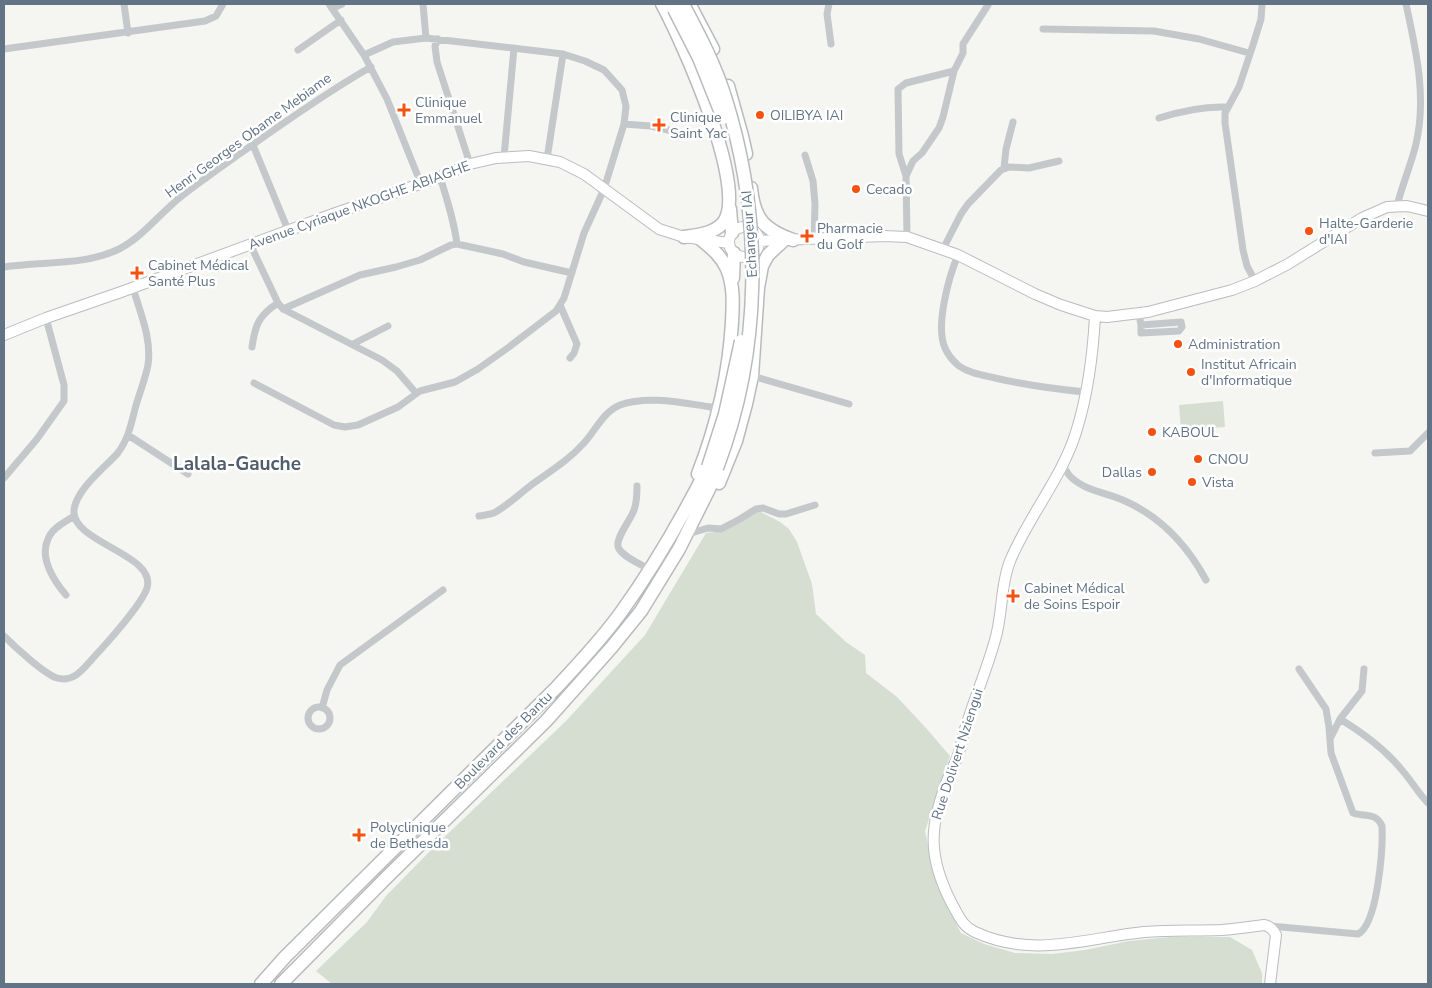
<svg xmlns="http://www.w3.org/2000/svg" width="1432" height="988" viewBox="0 0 1432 988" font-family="'Nunito Sans',sans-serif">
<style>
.green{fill:#d5ded1}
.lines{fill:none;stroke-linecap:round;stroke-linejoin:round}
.secondary-casing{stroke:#b8bdc2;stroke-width:12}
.highway-casing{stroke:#b8bbbe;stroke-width:15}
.street{stroke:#c4c8cb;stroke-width:7}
.secondary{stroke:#fff;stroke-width:10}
.highway{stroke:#fff;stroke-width:12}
.highway-bridge-casing{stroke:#b8bbbe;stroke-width:15;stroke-linecap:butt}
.highway-bridge{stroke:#fff;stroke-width:12}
.poi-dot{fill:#f55211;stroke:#fff;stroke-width:2}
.labels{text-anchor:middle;stroke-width:5;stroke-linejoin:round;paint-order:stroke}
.poi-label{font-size:14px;fill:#617385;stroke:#fff;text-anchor:start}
.street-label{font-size:14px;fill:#617385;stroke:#fff}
.district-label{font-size:19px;font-weight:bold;fill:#505d6a;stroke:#fff}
</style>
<rect width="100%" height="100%" fill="#f5f5f1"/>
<path class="green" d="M 1223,401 L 1225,427 L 1181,430 L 1179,405 Z
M 759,511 L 780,522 L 789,529 L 797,542 L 812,584 L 816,614 L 846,642 L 865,655 L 866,673 L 897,697 L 926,728 L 950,756 L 925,831 L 937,886 L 961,933 L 984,944 L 1015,953 L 1052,954 L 1085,950 L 1129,941 L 1170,937 L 1230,937 L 1252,950 L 1262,973 L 1262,984 L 332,984 L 316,971 L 367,922 L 386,896 L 432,849 L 566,721 L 645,635 L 706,533 C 726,532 742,521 759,511 Z"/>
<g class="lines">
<g class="secondary-casing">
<path id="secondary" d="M729 242a15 15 0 1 1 30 0a15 15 0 1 1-30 0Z
M 758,241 L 884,236 L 907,237 L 958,255 L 1035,294 L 1061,305 L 1095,316 L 1107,317 L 1148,312 L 1232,290 L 1255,281 L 1288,264 L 1362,218 L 1387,207 L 1407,206 L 1428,211
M 1095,316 C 1093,353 1088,393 1077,429 C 1063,477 1029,515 1010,561 C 1000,586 1003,614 995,640 C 987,669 975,697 966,726 C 962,737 961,748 957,758 C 955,764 951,770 949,776 C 929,825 927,856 952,904 C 959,916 962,926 975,932 C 1034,959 1085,938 1144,932 C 1170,930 1195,931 1221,930 C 1235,929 1249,927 1264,925 C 1270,926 1273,929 1276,935 L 1270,984
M 4,335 L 46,318 L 121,292 L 333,214 L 440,177 L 470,164 L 496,158 L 529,156 L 560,162 L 584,174 L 659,229 L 684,237 L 729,243"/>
</g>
<g class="highway-casing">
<path id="highway" d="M 662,4 C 681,39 750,190 723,223 C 713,234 698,235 684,237
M 692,9 L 713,49
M 728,86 L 742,136 L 746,154
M 751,188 C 754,219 764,230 793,240
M 730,209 L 732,233
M 733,278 L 734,253
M 698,474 C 717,425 729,374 732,322 C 733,303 734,286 727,269 C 721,255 710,247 699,238
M 719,483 L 736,441 L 746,404 L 752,376 L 758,288 L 762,266 L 768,255 L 784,240
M 261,984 L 285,957 L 557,687 C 579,663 603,638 622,611 C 653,568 684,514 708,467
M 281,984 L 386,878 L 546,721 L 611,648 L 641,611 L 679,549 L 709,489 L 717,468"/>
</g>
<path class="street" d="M 124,4 L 128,33
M 329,4 L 364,55 L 387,99 L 421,184
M 423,4 L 426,38
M 829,4 L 827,14 L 831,44
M 333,8 L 342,4
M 1043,29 L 1154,31 L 1199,39 L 1249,53
M 438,39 L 435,46 L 437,62 L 470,164
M 4,49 L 205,21 L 216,16 L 223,4
M 298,50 L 341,20
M 1159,118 C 1181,111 1204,106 1227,107
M 624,124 L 651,126 L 677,132
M 253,145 L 288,230
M 805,155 L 813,181 L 815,204 L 814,240
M 504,157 L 514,48
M 547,159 L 563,54
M 1004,168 L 1006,149 L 1013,122
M 906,176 L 913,161 L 922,153 L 939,128 L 943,117 L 954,71
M 440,177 C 447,199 454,221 457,244
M 1397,206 C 1402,185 1411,165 1416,144 C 1427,97 1416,50 1406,4
M 907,237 L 906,176 L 899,154 L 898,89 L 906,83 L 954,71 L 963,53 L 963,44 L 988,5
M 250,244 L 278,303 L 283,309 L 382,360 L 397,371 L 416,393
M 943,249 L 961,214 L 968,204 L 1001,170 L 1009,167 L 1029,168 L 1059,161
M 958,255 C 949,276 935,326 945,348 C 948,355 953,361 959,366 C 969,373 982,375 995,378 C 1025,385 1054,389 1085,392
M 4,267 C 41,261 85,266 119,249 C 144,236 161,212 183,195 C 213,172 244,151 275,129 C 307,107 337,86 371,67
M 1255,281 L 1247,266 L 1243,250 L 1225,123 L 1225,113 L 1239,87 L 1253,45 L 1261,19 L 1262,4
M 560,305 L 577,344 L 574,353 L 570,358
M 283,309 L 360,275 L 396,267 L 420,260 L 451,245 L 457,244 L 503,254 L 524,262 L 572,273
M 1139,314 L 1141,325 L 1181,322 L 1182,327 L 1179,331 L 1141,333 L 1141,325
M 353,344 L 388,326
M 252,347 C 255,325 259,315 278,303
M 752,376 L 849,404
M 254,383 L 334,425 L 345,427 L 358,425 L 398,407 L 420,391 L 455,382 L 478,369 L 509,347 L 556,311 L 564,298 L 584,233 L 604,189 L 624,124 L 626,106 L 622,90 L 604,70 L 585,61 L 563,54 L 426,38 L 393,42 L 364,55
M 128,435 L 188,474
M 1375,453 L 1410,451 L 1428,433
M 1063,466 C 1066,470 1068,475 1072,478 C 1086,491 1108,493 1125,501 C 1161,517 1187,545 1206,580
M 4,478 L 37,439 L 64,401 L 64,385 L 46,318
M 637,486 C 637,494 637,502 634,510 C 631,520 613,540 619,549 C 625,558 640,564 649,569
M 479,516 C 484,515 489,515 494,513 C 507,506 518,495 530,486 C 549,472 568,461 584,443 C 596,430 603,412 620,405 C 647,395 683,403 711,407 L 716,415
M 688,534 L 708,528 L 721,529 L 740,519 L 756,509 L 763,508 L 779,514 L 786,514 L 815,505
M 66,595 C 54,581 39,558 48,539 C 52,528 65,522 74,516
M 4,636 C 14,646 44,674 57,678 C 74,683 84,668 94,657 C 106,644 142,604 147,588 C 157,554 71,543 74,510 C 76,490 104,468 117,454 C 128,440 131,425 135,409 C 139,394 145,380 148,365 C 152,339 140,312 133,288
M308 718a11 11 0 1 1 22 0a11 11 0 1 1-22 0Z
M 322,708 L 327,690 L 340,665 L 443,590
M 1340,719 C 1363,733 1384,748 1401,769 C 1411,780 1418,793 1428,803
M 1330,739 L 1340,719 L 1362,691 L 1364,669
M 1270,926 L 1358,934 C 1378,924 1383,847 1382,826 C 1376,812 1364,817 1353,813 L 1331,753 L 1329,727 L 1326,709 L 1299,669"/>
<use href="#secondary" class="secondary"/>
<use href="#highway" class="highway"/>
<g class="highway-bridge-casing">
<path id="highway-bridge" d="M 684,6 C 700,36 716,67 726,100 C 763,219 762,350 717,468
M 674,9 L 699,58 L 723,118
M 708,467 L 725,414 L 741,341"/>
</g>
<use href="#highway-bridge" class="highway-bridge"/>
</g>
<g class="poi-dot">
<path d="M401.5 102.5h5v5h5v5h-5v5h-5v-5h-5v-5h5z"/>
<circle cx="760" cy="115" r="5"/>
<path d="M656.5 117.5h5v5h5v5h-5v5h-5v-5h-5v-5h5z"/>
<circle cx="856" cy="189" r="5"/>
<circle cx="1309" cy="231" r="5"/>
<path d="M804.5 228.5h5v5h5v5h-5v5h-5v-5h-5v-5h5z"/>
<path d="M134.5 265.5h5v5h5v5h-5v5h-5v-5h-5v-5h5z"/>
<circle cx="1178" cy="344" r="5"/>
<circle cx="1191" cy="372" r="5"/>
<circle cx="1152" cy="432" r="5"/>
<circle cx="1198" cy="459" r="5"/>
<circle cx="1152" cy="472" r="5"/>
<circle cx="1192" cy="482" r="5"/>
<path d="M1010.5 588.5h5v5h5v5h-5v5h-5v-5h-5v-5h5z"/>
<path d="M356.5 827.5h5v5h5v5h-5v5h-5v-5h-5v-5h5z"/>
</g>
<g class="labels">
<g class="poi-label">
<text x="415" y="107">Clinique<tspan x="415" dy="16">Emmanuel</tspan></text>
<text x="770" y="120">OILIBYA IAI</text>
<text x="670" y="122">Clinique<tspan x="670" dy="16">Saint Yac</tspan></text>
<text x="866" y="194">Cecado</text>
<text x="1319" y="228">Halte-Garderie<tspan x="1319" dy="16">d'IAI</tspan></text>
<text x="817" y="233">Pharmacie<tspan x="817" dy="16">du Golf</tspan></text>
<text x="148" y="270">Cabinet Médical<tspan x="148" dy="16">Santé Plus</tspan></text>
<text x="1188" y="349">Administration</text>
<text x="1201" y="369">Institut Africain<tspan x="1201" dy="16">d'Informatique</tspan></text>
<text x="1162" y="437">KABOUL</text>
<text x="1208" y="464">CNOU</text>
<text x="1142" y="477" text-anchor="end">Dallas</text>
<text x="1202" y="487">Vista</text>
<text x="1024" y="593">Cabinet Médical<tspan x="1024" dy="16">de Soins Espoir</tspan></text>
<text x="370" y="832">Polyclinique<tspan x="370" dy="16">de Bethesda</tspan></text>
</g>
<g class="street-label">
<text transform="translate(248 135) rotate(-36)" y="5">Henri Georges Obame Mebiame</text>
<text transform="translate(359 205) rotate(-20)" y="5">Avenue Cyriaque NKOGHE ABIAGHE</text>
<text transform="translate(749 234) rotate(-94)" y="5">Echangeur IAI</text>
<text transform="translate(503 740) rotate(-45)" y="5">Boulevard des Bantu</text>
<text transform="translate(957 754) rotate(-72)" y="5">Rue Dolivert Nziengui</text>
</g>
<g class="district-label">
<text x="237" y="470">Lalala-Gauche</text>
</g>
</g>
<rect width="1432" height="988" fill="none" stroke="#617385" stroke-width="10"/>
</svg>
